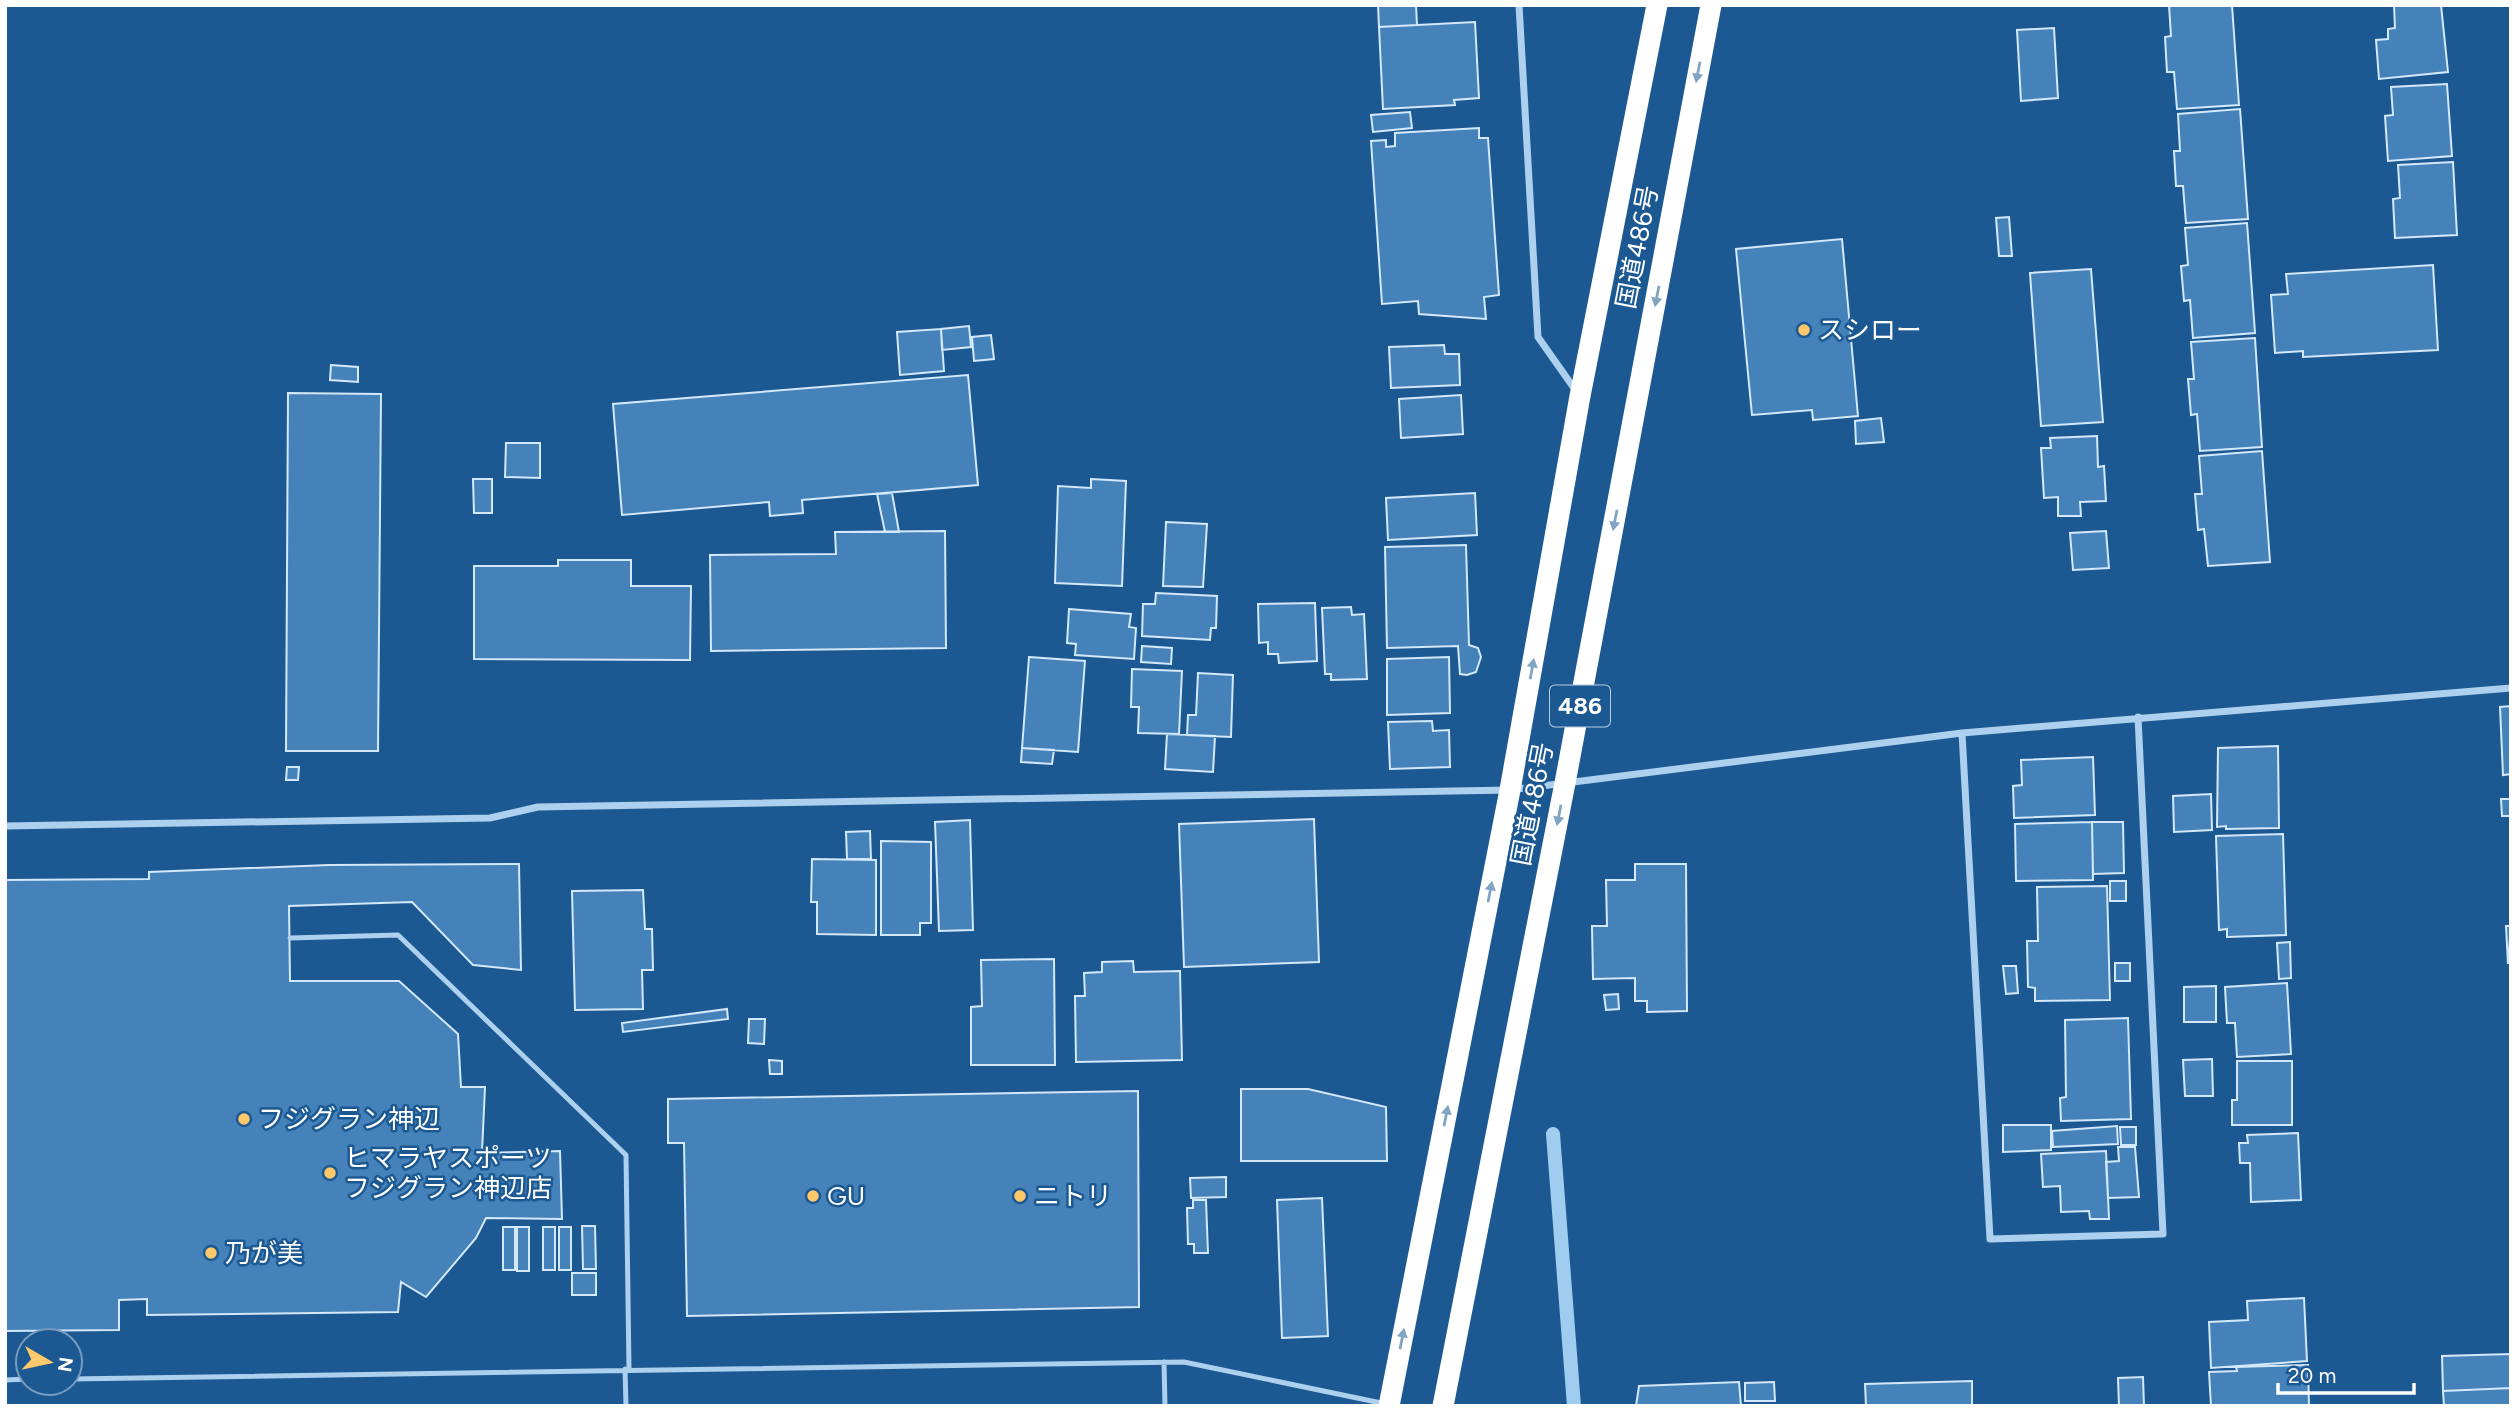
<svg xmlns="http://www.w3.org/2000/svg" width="2516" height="1411" viewBox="0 0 2516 1411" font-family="Figtree,'Noto Sans JP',sans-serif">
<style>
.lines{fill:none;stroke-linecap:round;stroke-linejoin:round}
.stream{stroke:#a0ccf0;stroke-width:14}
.building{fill:#4582b9;stroke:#d3e8fa;stroke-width:2}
.lane{stroke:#add0ee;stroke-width:5}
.street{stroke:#add0ee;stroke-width:7}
.highway{stroke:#fff;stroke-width:21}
.oneway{fill:#82a4c3}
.poi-dot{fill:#fec86b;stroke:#1c5992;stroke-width:2.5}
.labels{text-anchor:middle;stroke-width:5;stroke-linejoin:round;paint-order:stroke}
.shield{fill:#1c5992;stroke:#bbcdde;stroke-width:2}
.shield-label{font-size:24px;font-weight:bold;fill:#fff}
.street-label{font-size:26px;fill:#fff;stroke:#1c5992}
.poi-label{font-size:26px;fill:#fff;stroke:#1c5992;text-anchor:start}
</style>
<rect width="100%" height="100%" fill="#1c5992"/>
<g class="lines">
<path class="stream" d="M 1553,1134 L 1574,1406"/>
</g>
<path class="building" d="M 1378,5 L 1416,5 L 1417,25 L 1379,27 Z
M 2169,5 L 2232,5 L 2239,105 L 2177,109 L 2174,72 L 2167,72 L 2165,37 L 2171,36 Z
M 2394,5 L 2441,5 L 2448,72 L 2379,79 L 2376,40 L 2388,39 L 2388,29 L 2395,28 Z
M 1475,22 L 1479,98 L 1454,100 L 1455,105 L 1383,109 L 1379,27 Z
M 2054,28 L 2058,98 L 2021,101 L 2017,30 Z
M 2447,84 L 2452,156 L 2388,161 L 2385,116 L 2393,115 L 2391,87 Z
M 2240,109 L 2248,219 L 2186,223 L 2183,186 L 2176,186 L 2174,151 L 2180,151 L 2178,114 Z
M 1410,112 L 1412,128 L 1373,132 L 1371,115 Z
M 1479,128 L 1479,138 L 1488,138 L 1499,295 L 1484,297 L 1486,319 L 1419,314 L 1418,301 L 1382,304 L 1371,141 L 1386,140 L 1386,147 L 1395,146 L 1395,133 Z
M 2453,162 L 2457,235 L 2395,238 L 2393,199 L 2400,198 L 2398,165 Z
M 2009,217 L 2012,256 L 1999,256 L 1996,218 Z
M 2247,223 L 2255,333 L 2193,338 L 2190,300 L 2184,301 L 2181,266 L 2188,265 L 2185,228 Z
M 1842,239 L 1858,416 L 1813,420 L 1812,410 L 1752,415 L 1736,249 Z
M 2433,265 L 2438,350 L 2303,357 L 2303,351 L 2275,353 L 2271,295 L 2288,294 L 2286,274 Z
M 2091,269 L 2103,422 L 2041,426 L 2030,273 Z
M 969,326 L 971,347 L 942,350 L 941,329 Z
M 941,329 L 944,371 L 900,375 L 897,332 Z
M 991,335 L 994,359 L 974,361 L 972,337 Z
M 2255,338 L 2262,447 L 2200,451 L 2197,414 L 2191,415 L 2188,379 L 2194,379 L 2191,342 Z
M 1444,345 L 1445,354 L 1459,354 L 1460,385 L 1391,388 L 1389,347 Z
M 331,365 L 358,367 L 358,382 L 330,380 Z
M 968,375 L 978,485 L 802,500 L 803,513 L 770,516 L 769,502 L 622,515 L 613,404 Z
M 288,393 L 381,394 L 378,751 L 286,751 Z
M 1461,395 L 1463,434 L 1401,438 L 1399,399 Z
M 1881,418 L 1884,442 L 1856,444 L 1855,421 Z
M 2097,436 L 2098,467 L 2104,466 L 2106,501 L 2080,502 L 2081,516 L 2058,516 L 2058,497 L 2044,498 L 2041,448 L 2051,448 L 2050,438 Z
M 506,443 L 540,443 L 540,478 L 505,477 Z
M 2262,451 L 2270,562 L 2208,566 L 2204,529 L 2198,530 L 2195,494 L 2202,494 L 2199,456 Z
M 473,479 L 492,479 L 492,513 L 474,513 Z
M 1091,479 L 1126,481 L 1122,586 L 1055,583 L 1058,486 L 1091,488 Z
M 892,493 L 899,532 L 885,532 L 877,494 Z
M 1475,493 L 1477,535 L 1388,540 L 1386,498 Z
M 1166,522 L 1207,524 L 1203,587 L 1163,586 Z
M 945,531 L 946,648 L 711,651 L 710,555 L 836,554 L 835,532 Z
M 2106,531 L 2109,568 L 2073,570 L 2070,533 Z
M 1466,545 L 1469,645 L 1478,648 L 1481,657 L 1476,672 L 1467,675 L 1460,674 L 1458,646 L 1387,648 L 1385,547 Z
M 558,560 L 631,560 L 631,586 L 691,586 L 690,660 L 474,659 L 474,566 L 558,566 Z
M 1156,593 L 1217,596 L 1216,628 L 1211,628 L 1210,640 L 1142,636 L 1143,604 L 1155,604 Z
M 1315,603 L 1317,661 L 1279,663 L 1278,654 L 1268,654 L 1268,642 L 1259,643 L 1258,604 Z
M 1351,607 L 1352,615 L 1364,614 L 1367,679 L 1331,680 L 1331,674 L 1325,674 L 1322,608 Z
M 1069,609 L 1131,614 L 1129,627 L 1136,628 L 1134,659 L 1075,655 L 1076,644 L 1067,643 Z
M 1142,646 L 1172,648 L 1171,664 L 1141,662 Z
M 1029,657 L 1085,661 L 1078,752 L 1022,748 Z
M 1449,657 L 1450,713 L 1387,715 L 1387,659 Z
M 1132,669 L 1182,671 L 1179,734 L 1138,733 L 1139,707 L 1131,707 Z
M 1198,673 L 1233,675 L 1231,737 L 1187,735 L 1188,715 L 1196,715 Z
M 2511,706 L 2511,774 L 2503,775 L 2500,707 Z
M 1432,721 L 1433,731 L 1449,730 L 1450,767 L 1390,769 L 1388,722 Z
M 1167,734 L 1215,736 L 1213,772 L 1165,769 Z
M 2278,746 L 2279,828 L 2226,829 L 2226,826 L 2217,827 L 2218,748 Z
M 1022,748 L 1054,750 L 1052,764 L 1021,762 Z
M 2093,757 L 2095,815 L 2014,818 L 2013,786 L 2022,785 L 2021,760 Z
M 287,767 L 299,767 L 298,780 L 286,780 Z
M 2211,794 L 2212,830 L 2174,832 L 2173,796 Z
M 2501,799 L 2511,799 L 2511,816 L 2502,816 Z
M 1314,819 L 1319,962 L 1184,967 L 1179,824 Z
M 970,820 L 973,930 L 939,931 L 935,822 Z
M 2092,822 L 2123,822 L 2124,873 L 2093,874 Z
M 2092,822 L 2093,880 L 2016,881 L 2015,824 Z
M 870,831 L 871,859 L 847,859 L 846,832 Z
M 2283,834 L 2286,935 L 2227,937 L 2227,929 L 2219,930 L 2216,836 Z
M 881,841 L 931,842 L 931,923 L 920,923 L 920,935 L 881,935 Z
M 812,859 L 876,860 L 876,935 L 817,934 L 817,902 L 811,902 Z
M 519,864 L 521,970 L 473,965 L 412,902 L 289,906 L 290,981 L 399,981 L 458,1034 L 461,1087 L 485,1087 L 482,1153 L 560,1151 L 562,1219 L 486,1218 L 476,1238 L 426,1297 L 401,1282 L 398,1312 L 147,1315 L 147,1299 L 119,1300 L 119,1330 L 5,1331 L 5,880 L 149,879 L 149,872 L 329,865 Z
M 1635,864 L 1686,864 L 1687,1011 L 1647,1012 L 1647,1001 L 1635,1001 L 1635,978 L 1593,979 L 1592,926 L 1607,926 L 1606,880 L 1635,880 Z
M 2110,881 L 2126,881 L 2126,901 L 2110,901 Z
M 2107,886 L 2110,1000 L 2035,1001 L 2035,988 L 2028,987 L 2027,941 L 2038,941 L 2037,887 Z
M 643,890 L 645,929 L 652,929 L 653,970 L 642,970 L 643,1009 L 575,1010 L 572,891 Z
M 2506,926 L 2511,926 L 2508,964 Z
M 2290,942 L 2291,978 L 2279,979 L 2277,943 Z
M 1054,959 L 1055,1065 L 971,1065 L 971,1007 L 982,1006 L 981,960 Z
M 1133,961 L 1134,972 L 1180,971 L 1182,1060 L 1076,1062 L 1075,996 L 1085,996 L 1084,973 L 1102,972 L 1102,962 Z
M 2115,963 L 2130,963 L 2130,981 L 2115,981 Z
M 2003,966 L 2016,966 L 2018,993 L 2006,994 Z
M 2287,983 L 2291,1054 L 2237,1057 L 2235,1023 L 2227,1023 L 2225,987 Z
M 2216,986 L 2216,1022 L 2184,1022 L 2184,987 Z
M 1618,994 L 1619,1009 L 1606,1010 L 1604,995 Z
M 727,1009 L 728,1019 L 623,1032 L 622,1023 Z
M 2128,1018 L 2131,1119 L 2061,1121 L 2060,1098 L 2066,1097 L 2065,1020 Z
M 749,1019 L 765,1019 L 764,1044 L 748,1043 Z
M 2212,1059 L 2213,1096 L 2185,1096 L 2183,1060 Z
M 769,1060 L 782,1061 L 782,1074 L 770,1074 Z
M 2237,1061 L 2292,1061 L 2292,1125 L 2232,1125 L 2232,1100 L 2237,1100 Z
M 1241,1089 L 1308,1089 L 1386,1107 L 1387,1161 L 1241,1161 Z
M 1138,1091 L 1139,1307 L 687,1316 L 684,1143 L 668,1143 L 668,1099 Z
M 2003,1125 L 2051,1125 L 2051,1150 L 2003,1152 Z
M 2117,1126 L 2118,1144 L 2053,1147 L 2052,1131 Z
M 2120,1127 L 2136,1127 L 2136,1145 L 2121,1145 Z
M 2298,1133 L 2301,1200 L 2251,1202 L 2250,1163 L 2240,1163 L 2239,1143 L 2248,1143 L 2247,1135 Z
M 2118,1147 L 2135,1147 L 2139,1197 L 2108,1198 L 2106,1162 L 2119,1161 Z
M 2106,1151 L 2109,1219 L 2090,1219 L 2089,1211 L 2061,1212 L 2060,1186 L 2043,1187 L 2041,1154 Z
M 1226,1177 L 1226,1197 L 1191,1198 L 1190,1178 Z
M 1322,1198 L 1328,1336 L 1282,1338 L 1277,1200 Z
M 1193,1200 L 1206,1200 L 1208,1253 L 1194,1253 L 1194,1244 L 1188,1244 L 1187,1208 L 1193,1208 Z
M 582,1226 L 595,1226 L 596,1269 L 583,1269 Z
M 503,1227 L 515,1227 L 515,1270 L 503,1270 Z
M 517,1227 L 529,1227 L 529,1271 L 517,1271 Z
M 543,1227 L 555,1227 L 555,1270 L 543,1270 Z
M 559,1227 L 571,1227 L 571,1270 L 559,1270 Z
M 572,1273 L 596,1273 L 596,1295 L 572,1295 Z
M 2304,1298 L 2307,1361 L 2211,1368 L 2209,1322 L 2248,1320 L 2247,1301 Z
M 2511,1354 L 2511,1388 L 2443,1391 L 2442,1356 Z
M 2308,1365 L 2309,1406 L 2211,1406 L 2209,1372 L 2237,1371 L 2236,1367 Z
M 2143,1377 L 2144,1406 L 2119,1406 L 2118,1378 Z
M 1972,1381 L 1972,1406 L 1866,1406 L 1865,1384 Z
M 1739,1382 L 1741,1406 L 1636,1406 L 1639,1386 Z
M 1774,1382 L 1775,1401 L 1745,1401 L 1745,1383 Z
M 2511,1388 L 2511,1406 L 2444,1406 L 2443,1391 Z"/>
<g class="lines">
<path class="lane" d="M 290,938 L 398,935 L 626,1155 L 629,1369
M 1164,1362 L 1165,1406
M 625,1369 L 626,1406
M 70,1379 L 1184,1362 L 1386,1404
M 5,1380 L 28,1379"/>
<path class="street" d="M 1519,5 L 1538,337 L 1576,391
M 1962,733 L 1990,1239 L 2163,1234 L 2138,717
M 5,826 L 490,818 L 538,807 L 1510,790 L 1962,733 L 2511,688"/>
<path class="highway" d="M 1389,1406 L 1510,790 L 1580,396 L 1657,5
M 1443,1406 L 1565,783 L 1711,5"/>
</g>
<defs><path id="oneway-solid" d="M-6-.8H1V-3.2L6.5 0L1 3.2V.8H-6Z" transform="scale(1.75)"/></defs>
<g class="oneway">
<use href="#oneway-solid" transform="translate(1698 72) rotate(101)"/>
<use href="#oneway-solid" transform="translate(1657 296) rotate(101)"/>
<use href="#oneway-solid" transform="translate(1615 520) rotate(101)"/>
<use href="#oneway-solid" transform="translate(1532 669) rotate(-80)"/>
<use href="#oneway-solid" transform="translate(1559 815) rotate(101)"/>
<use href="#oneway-solid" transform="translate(1490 892) rotate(-79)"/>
<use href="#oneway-solid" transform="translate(1446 1116) rotate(-79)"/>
<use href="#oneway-solid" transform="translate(1402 1339) rotate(-79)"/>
</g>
<g class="poi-dot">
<circle cx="1804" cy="330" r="7"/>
<circle cx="244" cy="1119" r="7"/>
<circle cx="330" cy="1173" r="7"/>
<circle cx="813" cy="1196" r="7"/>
<circle cx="1020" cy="1196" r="7"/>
<circle cx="211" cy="1253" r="7"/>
</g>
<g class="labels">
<rect class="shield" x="1550" y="685.5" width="60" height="41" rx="5"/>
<g class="shield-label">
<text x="1580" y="714">486</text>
</g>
<g class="street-label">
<text transform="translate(1637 247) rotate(-79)" y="9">国道486号</text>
<text transform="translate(1532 804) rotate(-79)" y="9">国道486号</text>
</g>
<g class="poi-label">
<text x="1818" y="339">スシロー</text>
<text x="258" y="1128">フジグラン神辺</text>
<text x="344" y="1167">ヒマラヤスポーツ<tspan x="344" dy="30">フジグラン神辺店</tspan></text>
<text x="827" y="1205">GU</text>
<text x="1034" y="1205">ニトリ</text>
<text x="225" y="1262">乃が美</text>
</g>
</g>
<rect width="2516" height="1411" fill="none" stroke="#ffffff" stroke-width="14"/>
<g transform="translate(49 1362) rotate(99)"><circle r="33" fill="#1c5992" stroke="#779bbe" stroke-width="2"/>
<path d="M0-5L12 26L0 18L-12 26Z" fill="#fec86b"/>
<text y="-10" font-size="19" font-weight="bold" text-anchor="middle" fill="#ffffff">N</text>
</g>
<path d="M2278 1383v10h136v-10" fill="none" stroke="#ffffff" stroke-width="3.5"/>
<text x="2288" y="1383" font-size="21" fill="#ffffff" stroke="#1c5992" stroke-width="5" paint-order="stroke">20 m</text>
</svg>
